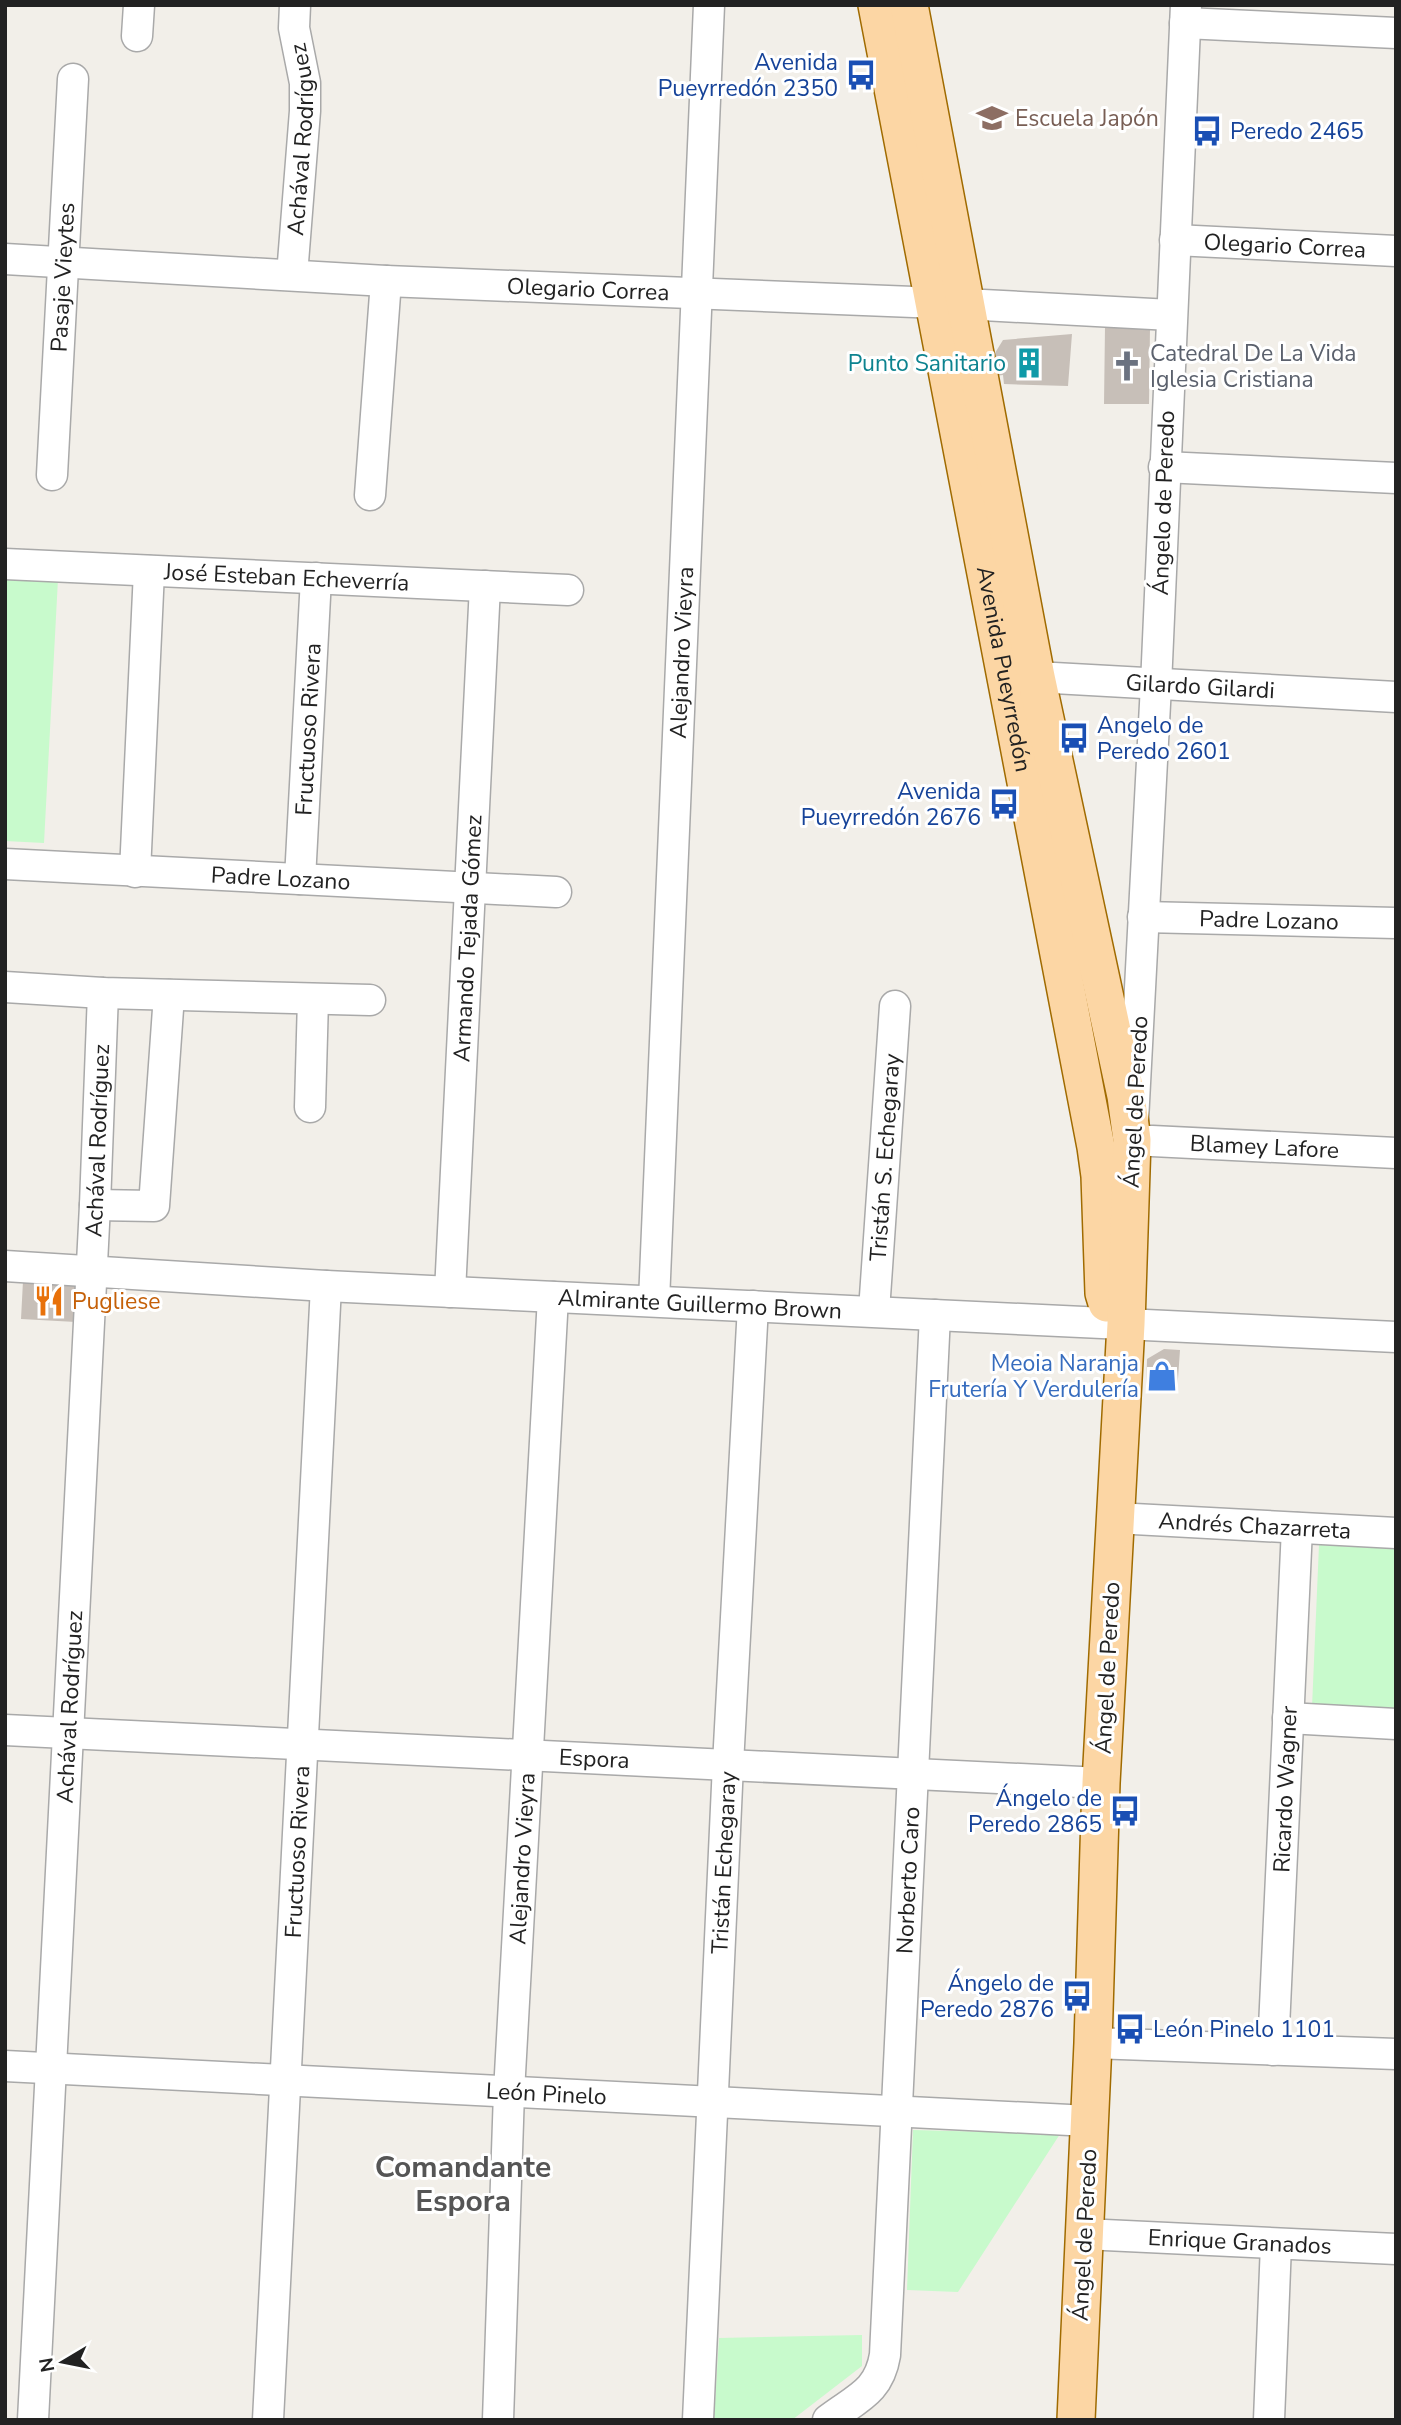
<svg xmlns="http://www.w3.org/2000/svg" width="1401" height="2425" viewBox="0 0 1401 2425" font-family="'Nunito Sans',sans-serif">
<style>
.park{fill:#c8facc}
.building{fill:#c7bfb8}
.lines{fill:none;stroke-linecap:round;stroke-linejoin:round}
.minor-casing{stroke:#a9a9a9;stroke-width:33}
.major-casing{stroke:#a06b00;stroke-width:40}
.minor{stroke:#fff;stroke-width:30}
.major{stroke:#fcd6a4;stroke-width:37}
.labels{text-anchor:middle;stroke-width:6;stroke-linejoin:round;paint-order:stroke}
.transit-label{font-size:23px;fill:#164399;stroke:#fff;text-anchor:end}
.education-label{font-size:23px;fill:#785e54;stroke:#fff;text-anchor:start}
.street-label{font-size:23px;fill:#222;stroke:#fff}
.worship-label{font-size:23px;fill:#5b616d;stroke:#fff;text-anchor:start}
.culture-label{font-size:23px;fill:#0d838f;stroke:#fff;text-anchor:end}
.food-label{font-size:23px;fill:#c56008;stroke:#fff;text-anchor:start}
.shop-label{font-size:23px;fill:#366cbe;stroke:#fff;text-anchor:end}
.district-label{font-size:30px;font-weight:bold;fill:#555;stroke:#fff}
</style>
<rect width="100%" height="100%" fill="#f2efe9"/>
<path class="park" d="M 5,576 L 58,579 L 44,843 L 5,841 Z
M 1319,1545 L 1396,1549 L 1396,1712 L 1312,1707 Z
M 913,2130 L 1060,2134 L 958,2292 L 907,2290 Z
M 862,2335 L 862,2366 L 792,2420 L 714,2420 L 719,2338 Z"/>
<path class="building" d="M 1105,327 L 1150,328 L 1149,404 L 1104,404 Z
M 1072,334 L 1068,386 L 1004,384 L 1003,375 L 995,376 L 987,358 L 995,353 L 1003,340 Z
M 23,1281 L 78,1284 L 76,1322 L 21,1319 Z
M 1164,1349 L 1180,1350 L 1177,1393 L 1146,1392 L 1147,1359 Z"/>
<g class="lines">
<g class="minor-casing">
<g id="minor">
<path id="s1" d="M 1186,5 L 1156,685 L 1132,1140 L 1396,1153"/>
<path d="M 1185,23 L 1396,33"/>
<path d="M 137,36 L 139,5"/>
<path id="s2" d="M 1175,240 L 1396,251"/>
<path id="s3" d="M 5,259 L 386,281 L 964,304 L 1171,315"/>
<path id="s4" d="M 292,275 L 305,111 L 305,83 L 294,28 L 295,5"/>
<path d="M 1164,467 L 1396,478"/>
<path id="s5" d="M 52,475 L 73,79"/>
<path d="M 370,495 L 386,281"/>
<path id="s6" d="M 5,564 L 568,590"/>
<path id="s7" d="M 1014,682 L 1036,677 L 1396,697"/>
<path id="s8" d="M 5,864 L 556,892"/>
<path d="M 135,872 L 149,571"/>
<path id="s9" d="M 300,879 L 316,578"/>
<path id="s10" d="M 1143,917 L 1396,923"/>
<path d="M 5,987 L 103,993 L 370,1000"/>
<path d="M 310,1107 L 313,999"/>
<path d="M 95,1205 L 154,1206 L 169,995"/>
<path id="s11" d="M 5,1266 L 326,1286 L 1396,1337"/>
<path id="s12" d="M 450,1292 L 485,586"/>
<path id="s13" d="M 654,1301 L 709,5"/>
<path id="s14" d="M 874,1311 L 895,1006"/>
<path id="s15" d="M 1115,1518 L 1396,1533"/>
<path d="M 1288,1718 L 1396,1724"/>
<path id="s16" d="M 5,1730 L 1101,1783"/>
<path d="M 1093,2043 L 1396,2054"/>
<path id="s17" d="M 1273,2050 L 1297,1528"/>
<path id="s18" d="M 5,2066 L 1089,2121"/>
<path id="s19" d="M 1084,2234 L 1396,2249"/>
<path id="s20" d="M 33,2420 L 95,1205 L 103,993"/>
<path id="s21" d="M 268,2420 L 326,1286"/>
<path id="s22" d="M 498,2420 L 509,2092 L 553,1297"/>
<path id="s23" d="M 698,2420 L 728,1764 L 753,1306"/>
<path id="s24" d="M 828,2420 C 857,2398 879,2392 885,2355 L 935,1315"/>
<path d="M 1269,2420 L 1276,2244"/>
</g>
</g>
<g class="major-casing">
<g id="major">
<path id="s25" d="M 877,5 L 1096,1147 L 1100,1176 L 1104,1293 L 1107,1303"/>
<path d="M 909,5 L 1036,677 L 1126,1096 L 1132,1140 L 1126,1324 L 1101,1783 L 1093,2043 L 1076,2420"/>
</g>
</g>
<use href="#minor" class="minor"/>
<use href="#major" class="major"/>
</g>
<defs>
<g id="bus-bare" transform="scale(2.415)"><path d="M-5-6H5V4H4V6H2V4H-2V6H-4V4H-5ZM-3.5-4V0h7V-4ZM-3.5 1.2v1.5H-2V1.2ZM2 1.2v1.5H3.5V1.2Z" fill="#1a4fb4" stroke="#fff" stroke-width="2.5" paint-order="stroke"/></g>
<g id="school-bare" transform="scale(2.415)"><path d="M0-5L7-2L0 1L-7-2ZM-4 1L0 2.5L4 1V4Q0 6-4 4Z" fill="#8d6e63" stroke="#fff" stroke-width="2.5" paint-order="stroke"/></g>
<g id="building-bare" transform="scale(2.415)"><path d="M-4-6H4V6H1V3H-1V6H-4ZM-2.5-4.3h1.7v1.8h-1.7ZM.8-4.3h1.7v1.8H.8ZM-2.5-1h1.7V.8h-1.7ZM.8-1h1.7V.8H.8Z" fill="#0f9aa8" stroke="#fff" stroke-width="2.5" paint-order="stroke"/></g>
<g id="church-bare" transform="scale(2.415)"><path d="M-1.2-6h2.4v3.5h3.3v2.4h-3.3V6h-2.4V-.1h-3.3v-2.4h3.3Z" fill="#6b7280" stroke="#fff" stroke-width="2.5" paint-order="stroke"/></g>
<g id="restaurant-bare" transform="scale(2.415)"><path d="M-5-6h1v4h1v-4h1v4h1v-4h1v5L-1.5 .5V6h-2V.5L-5-1ZM5-6V6H3V1.5H1.5Q1.5-4 5-6Z" fill="#e8710a" stroke="#fff" stroke-width="2.5" paint-order="stroke"/></g>
<g id="shop-bare" transform="scale(2.415)"><path d="M-5-2.5h2.3a2.7 3.5 0 0 1 5.4 0H5L5.5 6h-11ZM-1.5-2.5h3a1.5 2.3 0 0 0-3 0Z" fill="#3f7fe0" stroke="#fff" stroke-width="2.5" paint-order="stroke"/></g>
</defs>
<g fill-rule="evenodd">
<use href="#bus-bare" x="861" y="75"/>
<use href="#school-bare" x="992" y="118"/>
<use href="#bus-bare" x="1207" y="131"/>
<use href="#building-bare" x="1029" y="363"/>
<use href="#church-bare" x="1127" y="366"/>
<use href="#bus-bare" x="1074" y="738"/>
<use href="#bus-bare" x="1004" y="804"/>
<use href="#restaurant-bare" x="49" y="1301"/>
<use href="#shop-bare" x="1162" y="1376"/>
<use href="#bus-bare" x="1125" y="1811"/>
<use href="#bus-bare" x="1077" y="1996"/>
<use href="#bus-bare" x="1130" y="2029"/>
</g>
<g class="labels">
<g class="transit-label">
<text x="838" y="70">Avenida<tspan x="838" dy="26">Pueyrredón 2350</tspan></text>
<text x="1230" y="139" text-anchor="start">Peredo 2465</text>
<text x="1097" y="733" text-anchor="start">Angelo de<tspan x="1097" dy="26">Peredo 2601</tspan></text>
<text x="981" y="799">Avenida<tspan x="981" dy="26">Pueyrredón 2676</tspan></text>
<text x="1102" y="1806">Ángelo de<tspan x="1102" dy="26">Peredo 2865</tspan></text>
<text x="1054" y="1991">Ángelo de<tspan x="1054" dy="26">Peredo 2876</tspan></text>
<text x="1153" y="2037" text-anchor="start">León Pinelo 1101</text>
</g>
<g class="education-label">
<text x="1015" y="126">Escuela Japón</text>
</g>
<g class="street-label">
<text dy="8" stroke="none"><textPath href="#s4" startOffset="136">Achával Rodríguez</textPath></text>
<text dy="8" stroke="none"><textPath href="#s2" startOffset="110">Olegario Correa</textPath></text>
<text dy="8" stroke="none"><textPath href="#s5" startOffset="198">Pasaje Vieytes</textPath></text>
<text dy="8" stroke="none"><textPath href="#s3" startOffset="584">Olegario Correa</textPath></text>
<text transform="translate(1163 503) rotate(-88)" y="8">Ángelo de Peredo</text>
<text dy="8" stroke="none"><textPath href="#s6" startOffset="282">José Esteban Echeverría</textPath></text>
<text dy="8" stroke="none"><textPath href="#s13" startOffset="649">Alejandro Vieyra</textPath></text>
<text dy="8" stroke="none"><textPath href="#s25" startOffset="676">Avenida Pueyrredón</textPath></text>
<text dy="8" stroke="none"><textPath href="#s7" startOffset="187">Gilardo Gilardi</textPath></text>
<text dy="8" stroke="none"><textPath href="#s9" startOffset="150">Fructuoso Rivera</textPath></text>
<text dy="8" stroke="none"><textPath href="#s8" startOffset="276">Padre Lozano</textPath></text>
<text dy="8" stroke="none"><textPath href="#s10" startOffset="126">Padre Lozano</textPath></text>
<text dy="8" stroke="none"><textPath href="#s12" startOffset="354">Armando Tejada Gómez</textPath></text>
<text transform="translate(1135 1102) rotate(-87)" y="8">Ángel de Peredo</text>
<text dy="8" stroke="none"><textPath href="#s20" startOffset="1281">Achával Rodríguez</textPath></text>
<text dy="8" stroke="none"><textPath href="#s1" startOffset="1269">Blamey Lafore</textPath></text>
<text dy="8" stroke="none"><textPath href="#s14" startOffset="154">Tristán S. Echegaray</textPath></text>
<text dy="8" stroke="none"><textPath href="#s11" startOffset="696">Almirante Guillermo Brown</textPath></text>
<text dy="8" stroke="none"><textPath href="#s15" startOffset="140">Andrés Chazarreta</textPath></text>
<text transform="translate(1107 1668) rotate(-87)" y="8">Ángel de Peredo</text>
<text dy="8" stroke="none"><textPath href="#s20" startOffset="714">Achával Rodríguez</textPath></text>
<text dy="8" stroke="none"><textPath href="#s16" startOffset="590">Espora</textPath></text>
<text dy="8" stroke="none"><textPath href="#s17" startOffset="261">Ricardo Wagner</textPath></text>
<text dy="8" stroke="none"><textPath href="#s21" startOffset="569">Fructuoso Rivera</textPath></text>
<text dy="8" stroke="none"><textPath href="#s22" startOffset="562">Alejandro Vieyra</textPath></text>
<text dy="8" stroke="none"><textPath href="#s23" startOffset="558">Tristán Echegaray</textPath></text>
<text dy="8" stroke="none"><textPath href="#s24" startOffset="565">Norberto Caro</textPath></text>
<text dy="8" stroke="none"><textPath href="#s18" startOffset="542">León Pinelo</textPath></text>
<text transform="translate(1084 2235) rotate(-87)" y="8">Ángel de Peredo</text>
<text dy="8" stroke="none"><textPath href="#s19" startOffset="156">Enrique Granados</textPath></text>
</g>
<g class="worship-label">
<text x="1150" y="361">Catedral De La Vida<tspan x="1150" dy="26">Iglesia Cristiana</tspan></text>
</g>
<g class="culture-label">
<text x="1006" y="371">Punto Sanitario</text>
</g>
<g class="food-label">
<text x="72" y="1309">Pugliese</text>
</g>
<g class="shop-label">
<text x="1139" y="1371">Meoia Naranja<tspan x="1139" dy="26">Frutería Y Verdulería</tspan></text>
</g>
<g class="district-label">
<text x="463" y="2177">Comandante<tspan x="463" dy="34">Espora</tspan></text>
</g>
</g>
<rect width="1401" height="2425" fill="none" stroke="#222222" stroke-width="14"/>
<g transform="translate(63 2362) rotate(260)" stroke="#ffffff" stroke-width="5" paint-order="stroke">
<path d="M0-5L12 26L0 18L-12 26Z" fill="#222222"/>
<text y="-10" font-size="19" font-weight="bold" text-anchor="middle" fill="#222222">N</text>
</g>
</svg>
